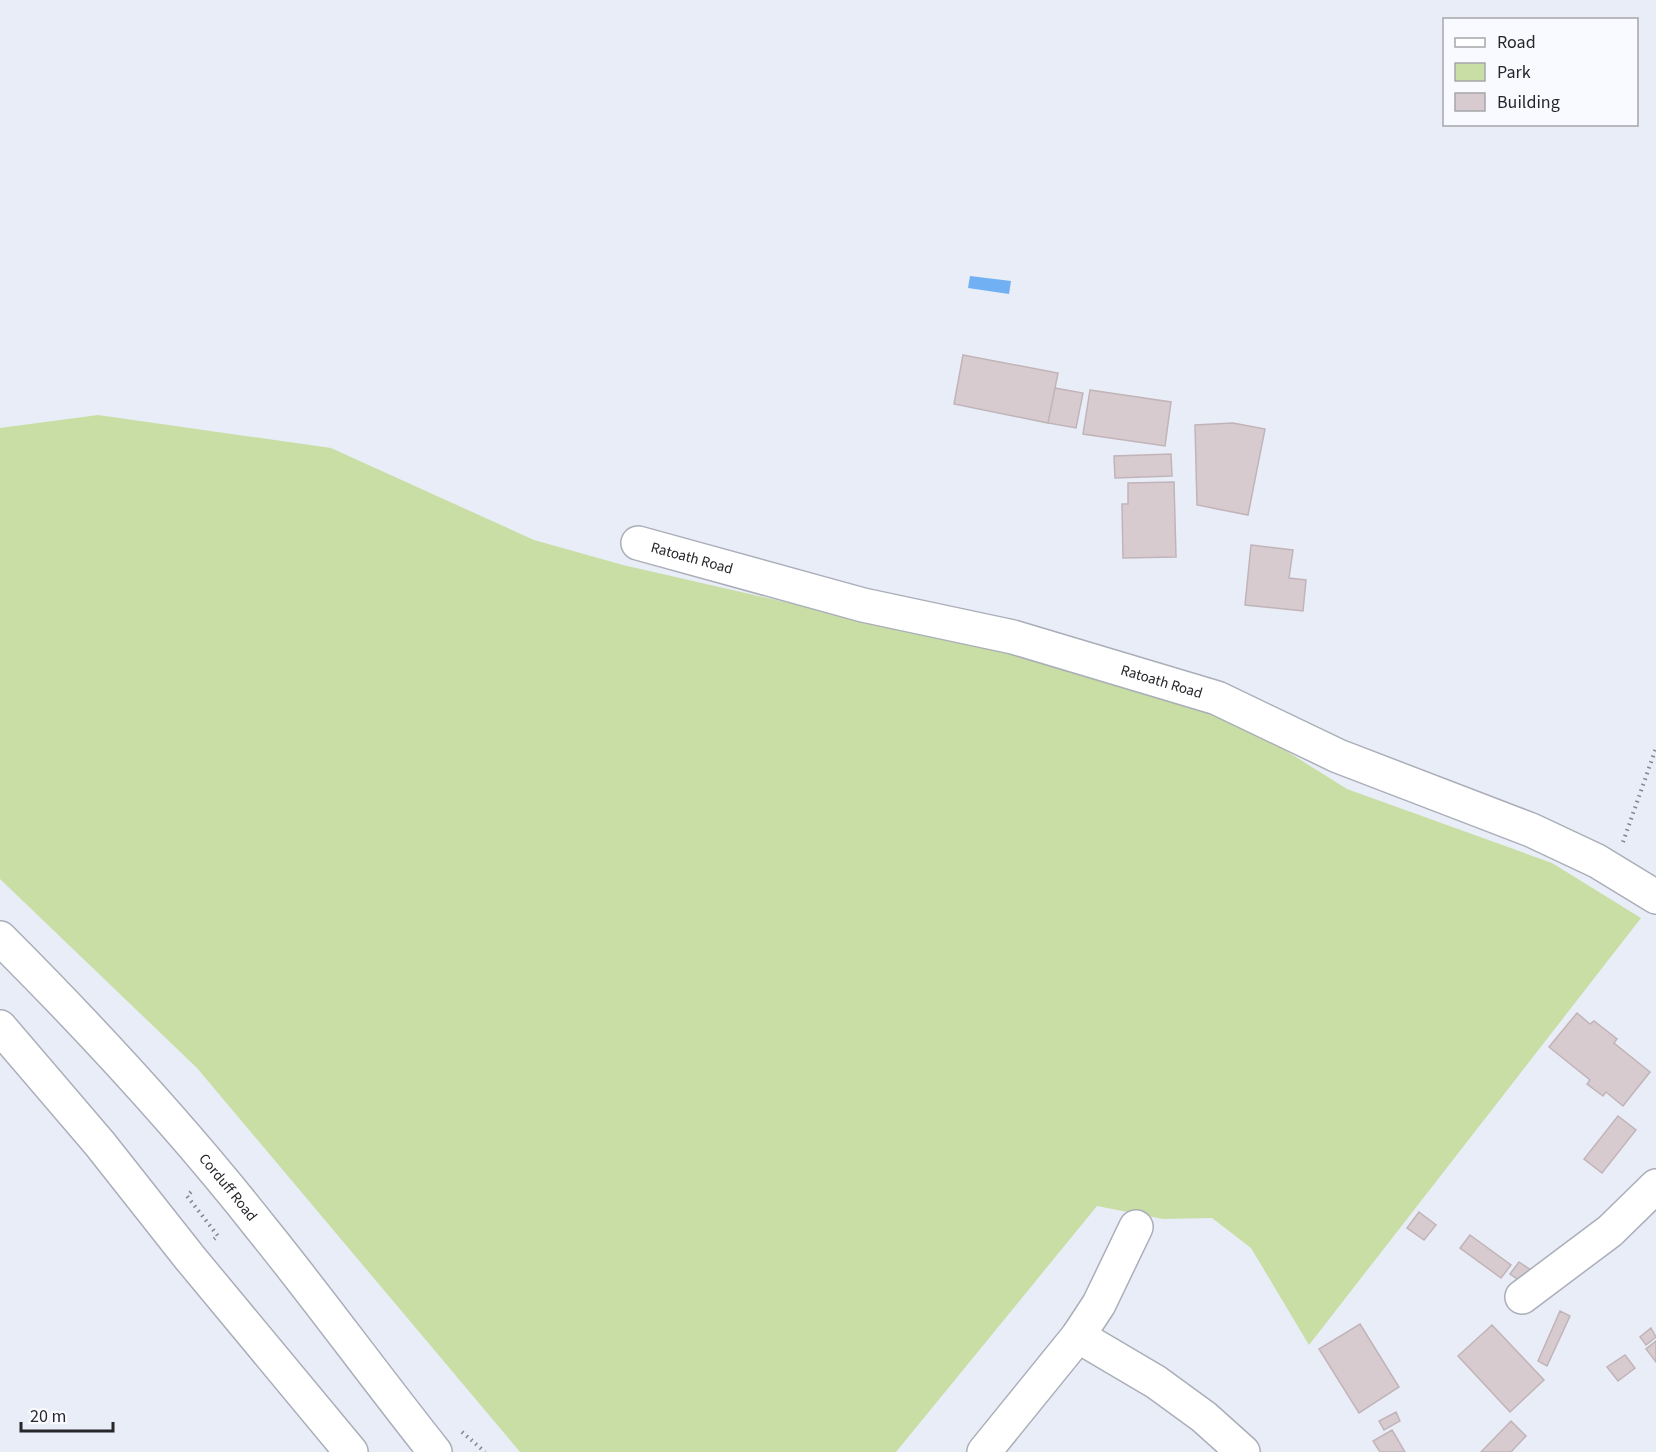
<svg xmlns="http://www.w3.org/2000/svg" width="1656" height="1452" viewBox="0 0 1656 1452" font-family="'Source Sans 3',sans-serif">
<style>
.green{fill:#c9dea4}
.water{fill:#72b0f4}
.building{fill:#d8cbcf;stroke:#c1b4b8;stroke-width:1.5}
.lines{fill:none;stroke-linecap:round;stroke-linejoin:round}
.minor-casing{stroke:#aaaeb8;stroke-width:36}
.path{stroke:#82858c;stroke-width:4;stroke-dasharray:1.5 4.5;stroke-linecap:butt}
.minor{stroke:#fff;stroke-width:33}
.labels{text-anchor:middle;stroke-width:5;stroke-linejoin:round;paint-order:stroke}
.street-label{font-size:15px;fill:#26272b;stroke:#f9faff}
</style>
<rect width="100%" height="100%" fill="#e9edf8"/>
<path class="green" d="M 98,415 L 331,448 L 534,540 L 623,565 L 1016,655 L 1232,717 L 1347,789 L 1552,863 L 1641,918 L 1309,1345 L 1251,1248 L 1212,1218 L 1163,1219 L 1097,1206 L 896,1452 L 520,1452 L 197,1068 L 0,879 L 0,428 Z"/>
<path class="water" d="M 970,276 L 1011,281 L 1009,294 L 968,288 Z"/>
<path class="building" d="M 963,355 L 1058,373 L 1048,423 L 954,404 Z
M 1055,388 L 1083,393 L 1076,428 L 1048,423 Z
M 1090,390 L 1171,402 L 1165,446 L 1083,434 Z
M 1233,423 L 1265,429 L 1248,515 L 1197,505 L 1195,425 Z
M 1171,454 L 1172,476 L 1115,478 L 1114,456 Z
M 1174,482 L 1176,557 L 1123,558 L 1122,504 L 1128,504 L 1128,483 Z
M 1251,545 L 1293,550 L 1289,578 L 1306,580 L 1303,611 L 1245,605 Z
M 1577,1013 L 1590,1024 L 1594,1021 L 1617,1039 L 1614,1043 L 1650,1072 L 1623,1106 L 1606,1092 L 1603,1096 L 1587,1084 L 1590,1080 L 1549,1047 Z
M 1618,1116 L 1636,1130 L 1602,1173 L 1584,1159 Z
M 1419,1212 L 1436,1225 L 1424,1240 L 1407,1228 Z
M 1470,1235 L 1511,1265 L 1501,1278 L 1460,1248 Z
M 1519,1262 L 1531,1270 L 1523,1283 L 1510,1274 Z
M 1560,1311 L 1570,1316 L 1547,1366 L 1538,1361 Z
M 1360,1324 L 1399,1387 L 1359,1413 L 1319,1349 Z
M 1492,1325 L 1544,1380 L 1510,1412 L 1458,1356 Z
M 1651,1328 L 1656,1337 L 1646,1345 L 1640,1337 Z
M 1656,1341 L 1656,1362 L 1646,1349 Z
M 1625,1355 L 1635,1368 L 1618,1381 L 1607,1367 Z
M 1396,1412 L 1400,1421 L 1384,1430 L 1379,1421 Z
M 1511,1421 L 1526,1436 L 1511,1452 L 1481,1452 Z
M 1392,1430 L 1405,1452 L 1380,1452 L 1373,1441 Z"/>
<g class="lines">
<g class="minor-casing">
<g id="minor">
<path id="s1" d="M 638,543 L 863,605 L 1013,637 L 1217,698 L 1338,756 L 1531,830 L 1597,861 L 1656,897"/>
<path id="s2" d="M 0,938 C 92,1030 181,1126 262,1229 C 321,1302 376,1378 435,1452"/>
<path d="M 0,1027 L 100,1144 L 190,1258 L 351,1452"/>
<path d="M 1522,1297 L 1610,1231 L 1656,1186"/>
<path d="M 1078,1336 L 1156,1382 L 1204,1417 L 1243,1452"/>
<path d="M 984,1452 L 1078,1336 L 1099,1304 L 1136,1227"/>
</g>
</g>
<path class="path" d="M 1623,842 L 1656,748
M 191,1192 L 187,1196 L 218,1236 L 214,1239
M 462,1432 L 485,1452"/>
<use href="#minor" class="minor"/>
</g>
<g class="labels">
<g class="street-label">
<text dy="5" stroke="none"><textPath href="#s1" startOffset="56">Ratoath Road</textPath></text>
<text dy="5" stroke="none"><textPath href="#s1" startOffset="542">Ratoath Road</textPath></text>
<text dy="5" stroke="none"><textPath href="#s2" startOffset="338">Corduff Road</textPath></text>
</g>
</g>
<rect x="1443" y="18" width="195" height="108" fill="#f9faff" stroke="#a5a6aa" stroke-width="1.5"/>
<rect x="1455" y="38" width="30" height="9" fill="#ffffff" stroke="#a5a6aa" stroke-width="1.5"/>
<text x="1497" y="48" font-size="18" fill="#26272b">Road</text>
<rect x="1455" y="63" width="30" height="18" fill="#c9dea4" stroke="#a5a6aa" stroke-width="1.5"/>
<text x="1497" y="78" font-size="18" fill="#26272b">Park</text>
<rect x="1455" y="93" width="30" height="18" fill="#d8cbcf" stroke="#a5a6aa" stroke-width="1.5"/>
<text x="1497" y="108" font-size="18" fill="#26272b">Building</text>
<path d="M21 1422v9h92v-9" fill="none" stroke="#26272b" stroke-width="3"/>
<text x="30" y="1422" font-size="18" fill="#26272b" stroke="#f9faff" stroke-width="4.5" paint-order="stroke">20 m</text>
</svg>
